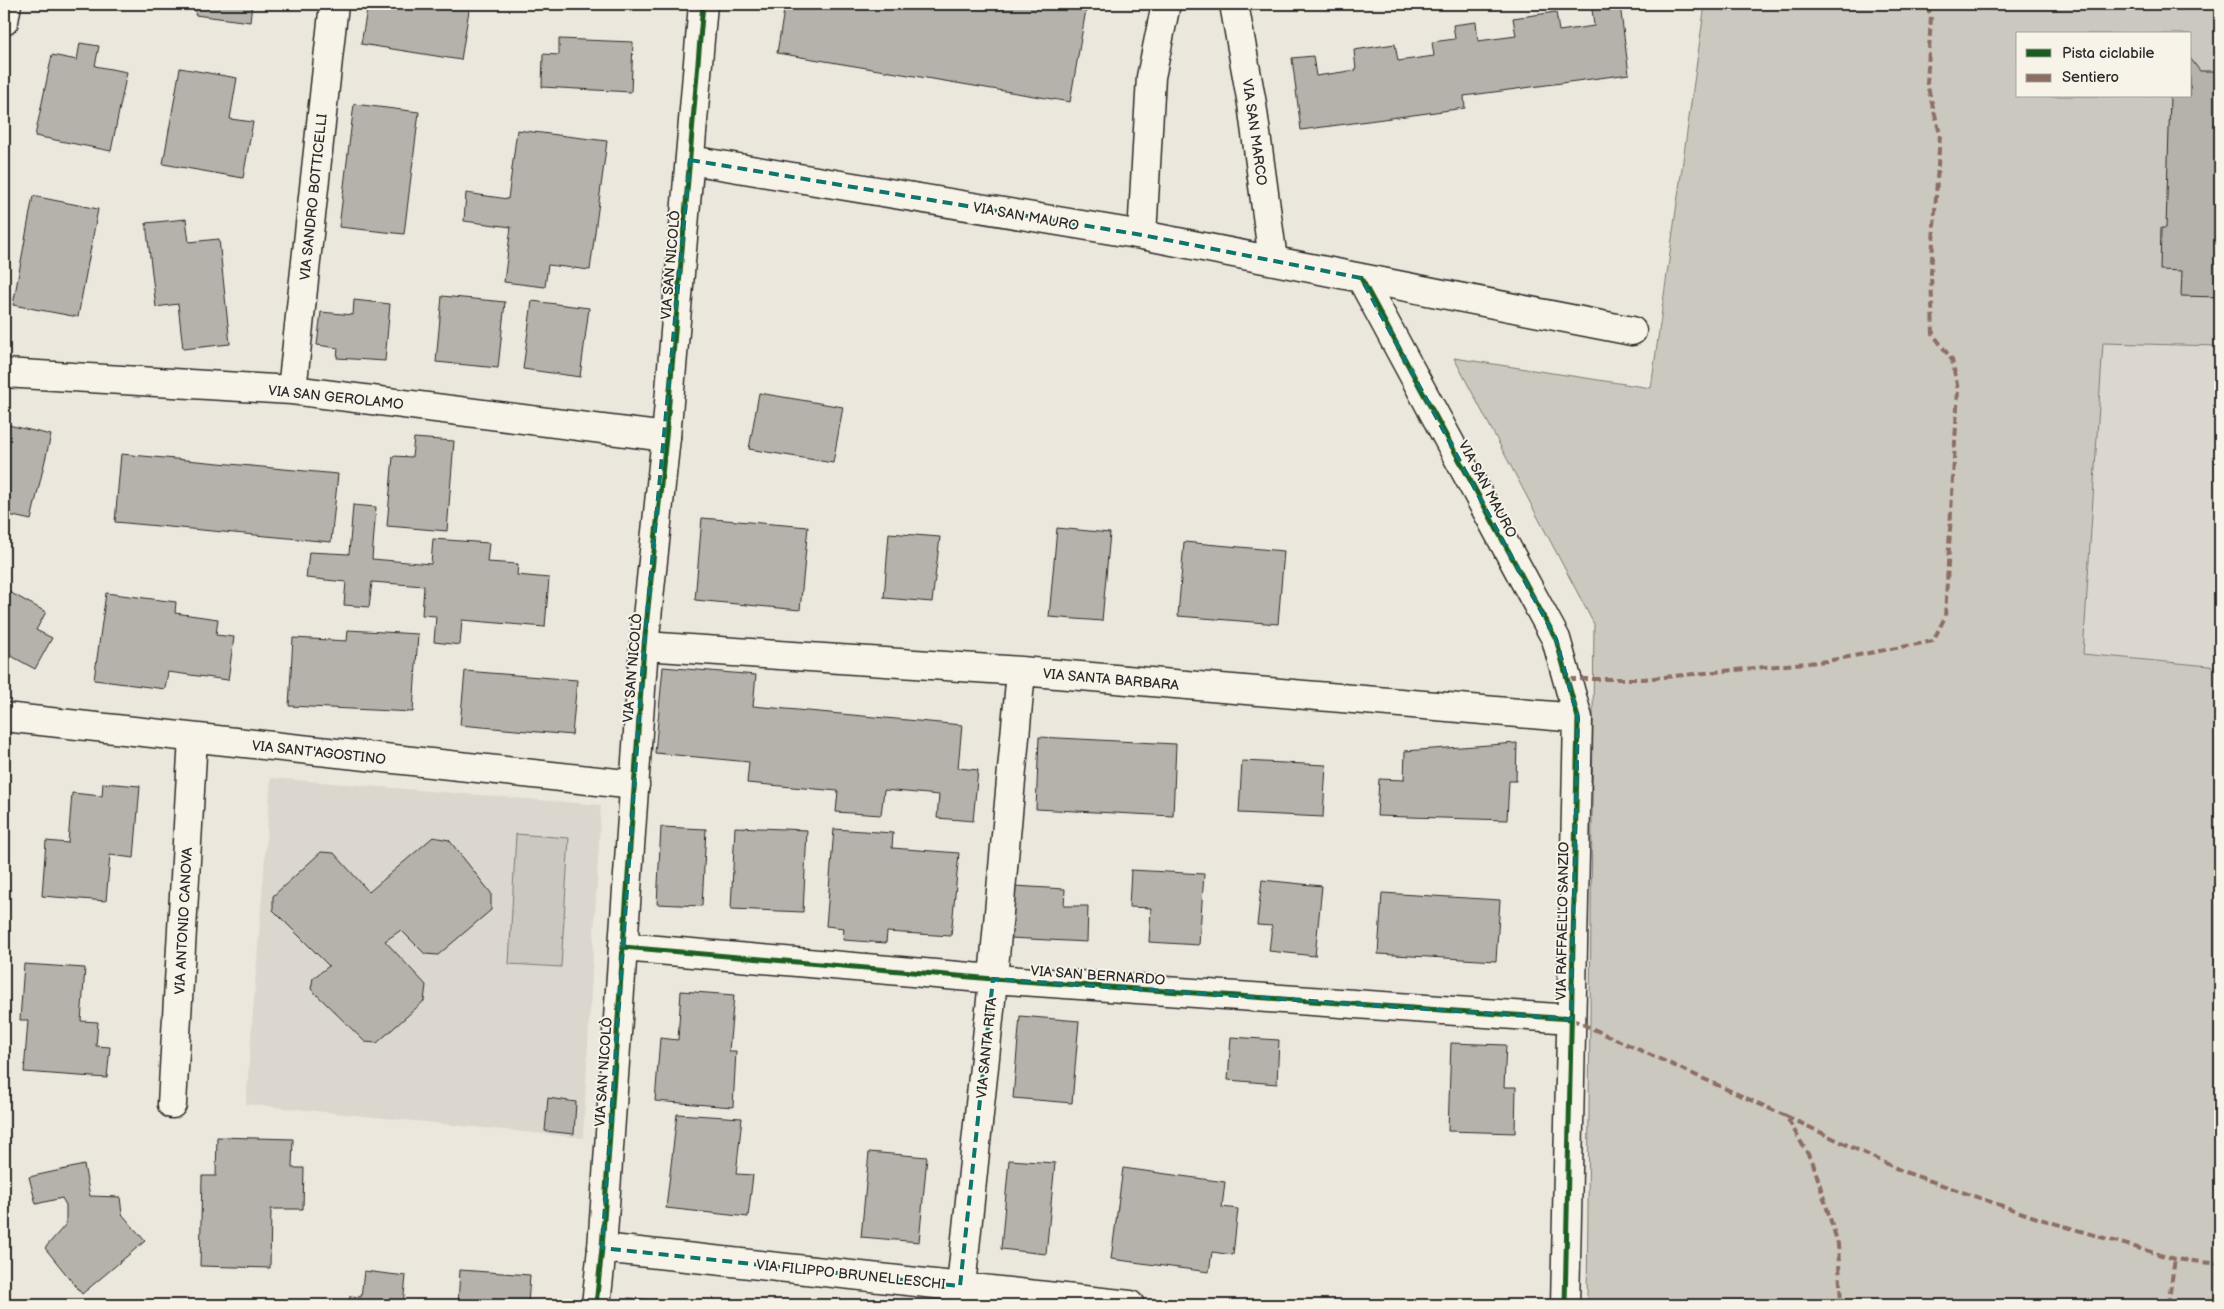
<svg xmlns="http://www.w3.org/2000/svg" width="2224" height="1309" viewBox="0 0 2224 1309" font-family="'Balsamiq Sans',sans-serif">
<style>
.built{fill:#dbd7ce}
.green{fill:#cbc8bf;stroke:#7b7a75;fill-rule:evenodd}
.building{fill:#b5b2ab;stroke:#2b2b2b}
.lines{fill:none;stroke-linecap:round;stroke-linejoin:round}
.minor-casing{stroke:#2b2b2b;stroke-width:31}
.tertiary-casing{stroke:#2b2b2b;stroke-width:31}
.minor{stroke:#f7f3e8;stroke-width:28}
.tertiary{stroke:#f7f3e8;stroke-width:28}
.quiet{stroke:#8d6e63;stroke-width:4;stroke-dasharray:8 4;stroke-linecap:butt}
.cycleway-casing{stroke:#f7f3e8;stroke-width:8}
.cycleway{stroke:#1b5e20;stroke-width:5}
.marked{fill:none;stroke:#0f766e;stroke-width:4;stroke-dasharray:10 6;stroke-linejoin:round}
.labels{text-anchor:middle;stroke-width:4;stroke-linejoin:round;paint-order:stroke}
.street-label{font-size:14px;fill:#2b2b2b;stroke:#f7f3e8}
</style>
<rect width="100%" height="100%" fill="#ebe7dd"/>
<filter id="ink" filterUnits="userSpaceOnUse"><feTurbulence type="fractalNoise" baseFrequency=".02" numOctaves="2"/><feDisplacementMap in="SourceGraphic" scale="10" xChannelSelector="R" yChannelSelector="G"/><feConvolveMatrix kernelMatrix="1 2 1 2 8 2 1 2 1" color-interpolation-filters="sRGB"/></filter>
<g filter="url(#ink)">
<path class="built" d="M 2103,342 L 2220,346 L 2220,667 L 2083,654 Z
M 271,778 L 601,805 L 583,1138 L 246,1104 Z"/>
<path class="green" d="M 1705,4 L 2220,4 L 2220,346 L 2103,343 L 2083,654 L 2220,667 L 2220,1305 L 1587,1305 L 1594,624 L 1454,358 L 1651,388 ZM 2018,34 L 2190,34 L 2190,96 L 2018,96 Z
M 516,834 L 569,838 L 561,967 L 509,964 Z"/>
<path class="building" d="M 197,4 L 252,4 L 250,22 L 195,15 Z
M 368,4 L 470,4 L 461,60 L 361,44 Z
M 785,4 L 1087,4 L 1070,102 L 777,53 Z
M 1620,5 L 1629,74 L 1464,96 L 1465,108 L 1301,130 L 1292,58 L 1313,56 L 1316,76 L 1356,70 L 1354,50 L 1395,44 L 1398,61 L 1434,56 L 1432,42 L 1455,39 L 1453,25 L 1476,22 L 1478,41 L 1516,36 L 1513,18 L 1556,12 L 1559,31 L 1594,26 L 1592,9 Z
M 559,39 L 633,42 L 631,92 L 542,87 L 543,54 L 559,55 Z
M 80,43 L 99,46 L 95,66 L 127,72 L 111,151 L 35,136 L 52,55 L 77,60 Z
M 2190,58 L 2200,71 L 2220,71 L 2220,297 L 2181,296 L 2182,271 L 2160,270 L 2161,228 L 2166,228 L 2170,96 L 2190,96 Z
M 180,68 L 237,78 L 230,119 L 253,122 L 243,178 L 163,164 Z
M 354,104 L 419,112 L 404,234 L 339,227 Z
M 517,130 L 607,141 L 590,270 L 548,265 L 545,287 L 504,282 L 511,227 L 464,221 L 466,193 L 508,199 Z
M 33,196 L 98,209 L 78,317 L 13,305 Z
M 186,219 L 189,242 L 219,239 L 230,344 L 183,349 L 178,304 L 156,307 L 146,223 Z
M 442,296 L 505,302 L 498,368 L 436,362 Z
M 354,300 L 390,304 L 385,361 L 337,358 L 338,348 L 317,345 L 321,312 L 353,315 Z
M 532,301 L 589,308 L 580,377 L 523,369 Z
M 759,393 L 843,407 L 833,463 L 749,449 Z
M 4,424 L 51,435 L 31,520 L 4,514 Z
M 414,438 L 454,441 L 447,531 L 387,526 L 393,456 L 412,457 Z
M 121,454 L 338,474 L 331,542 L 115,522 Z
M 353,505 L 376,507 L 372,559 L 431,564 L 433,539 L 489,543 L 487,562 L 518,564 L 517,575 L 549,578 L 545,627 L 462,620 L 460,645 L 434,642 L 436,616 L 422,615 L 424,586 L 372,582 L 369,607 L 344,605 L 346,582 L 306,578 L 309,552 L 349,554 Z
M 702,518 L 808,527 L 800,610 L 695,600 Z
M 1057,528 L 1110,533 L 1102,621 L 1049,617 Z
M 889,533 L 940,537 L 932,602 L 884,598 Z
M 1184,542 L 1284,551 L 1278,624 L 1178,616 Z
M 4,589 L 46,612 L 36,630 L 52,638 L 35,669 L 4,652 Z
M 106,593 L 176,602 L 175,613 L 218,619 L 216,635 L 234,637 L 228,680 L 168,672 L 165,689 L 94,680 Z
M 348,630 L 418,634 L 413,712 L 289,706 L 293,638 L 347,641 Z
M 663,667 L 756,675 L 753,706 L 962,725 L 958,768 L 978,770 L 973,821 L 937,818 L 939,795 L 884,790 L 881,815 L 836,812 L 838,791 L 747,783 L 749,762 L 655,753 Z
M 465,671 L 577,680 L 572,735 L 460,725 Z
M 1039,737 L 1176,744 L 1173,816 L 1036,809 Z
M 1517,743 L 1516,781 L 1509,781 L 1507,820 L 1377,816 L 1379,779 L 1404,780 L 1405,751 Z
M 1242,761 L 1326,765 L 1323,817 L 1239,813 Z
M 103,783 L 140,786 L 134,858 L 110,855 L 106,901 L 42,896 L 46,841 L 68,843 L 72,793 L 102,796 Z
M 661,827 L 706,829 L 702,906 L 657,904 Z
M 735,827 L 807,830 L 803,912 L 731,909 Z
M 834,829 L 893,833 L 892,848 L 959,853 L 951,936 L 887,932 L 886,943 L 843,940 L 844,928 L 826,926 Z
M 433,837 L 449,840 L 491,893 L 491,910 L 438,955 L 425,954 L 401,930 L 385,941 L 426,985 L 424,1001 L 377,1043 L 365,1042 L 311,989 L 313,978 L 329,966 L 273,910 L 273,896 L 321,852 L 334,853 L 369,892 Z
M 1131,870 L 1204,874 L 1199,945 L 1149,942 L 1151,908 L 1129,907 Z
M 1262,880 L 1322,886 L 1315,956 L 1269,951 L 1272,926 L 1257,925 Z
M 1014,886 L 1065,889 L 1064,906 L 1088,906 L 1087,942 L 1010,938 Z
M 1382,893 L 1500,900 L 1496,961 L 1378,954 Z
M 24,964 L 85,968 L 81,1021 L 98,1022 L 96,1046 L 110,1047 L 107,1078 L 24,1072 L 28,1020 L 20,1020 Z
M 681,991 L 734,995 L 729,1051 L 736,1051 L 733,1107 L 655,1101 L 660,1038 L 678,1040 Z
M 1020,1016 L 1079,1021 L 1072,1103 L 1013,1098 Z
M 1231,1037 L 1279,1040 L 1277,1084 L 1228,1080 Z
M 1451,1043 L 1506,1045 L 1504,1087 L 1516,1087 L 1515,1133 L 1448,1131 Z
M 548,1098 L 576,1102 L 574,1134 L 545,1131 Z
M 677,1114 L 742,1118 L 736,1174 L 753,1175 L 748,1217 L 666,1208 Z
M 217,1137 L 293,1139 L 292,1168 L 304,1168 L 303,1209 L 271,1209 L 270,1268 L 200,1266 L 202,1176 L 216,1176 Z
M 869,1152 L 927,1157 L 919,1242 L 861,1237 Z
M 1009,1160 L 1055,1163 L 1046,1254 L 1001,1249 Z
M 84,1165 L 90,1196 L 120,1197 L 122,1214 L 145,1241 L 82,1294 L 45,1248 L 66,1224 L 66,1205 L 62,1198 L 36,1204 L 29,1177 Z
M 1123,1168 L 1225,1182 L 1222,1207 L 1238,1209 L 1233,1255 L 1212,1252 L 1209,1272 L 1111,1259 Z
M 460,1270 L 530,1275 L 528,1305 L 458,1305 Z
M 364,1271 L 406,1276 L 403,1305 L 349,1305 L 350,1296 L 361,1297 Z
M 628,1298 L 700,1303 L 700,1305 L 627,1305 Z"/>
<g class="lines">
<g class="minor-casing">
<path id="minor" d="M 1234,4 L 1252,104 L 1273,260
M 4,21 L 7,4
M 690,160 L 1142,235 L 1632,331
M 1142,235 L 1151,77 L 1166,4
M 1361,278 L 1556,639 L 1578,718 L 1565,1305
M 4,373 L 292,390 L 666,437
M 292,390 L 334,4
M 644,646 L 1021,671 L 1578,718
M 4,717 L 635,785
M 623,947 L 993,979 L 1571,1019
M 172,1104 L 193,738
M 602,1248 L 1130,1305
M 959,1305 L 991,1000 L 1021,671"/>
</g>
<g class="tertiary-casing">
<path id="tertiary" d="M 596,1305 L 602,1248 L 644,646 L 666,437 L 703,4"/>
</g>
<use href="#minor" class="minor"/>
<use href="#tertiary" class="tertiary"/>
<path class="quiet" d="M 1568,679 L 1643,679 L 1827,661 L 1933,641 L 1945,617 L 1958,390 L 1952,360 L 1933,334 L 1931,273 L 1940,134 L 1927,84 L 1931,16 L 1926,4
M 1571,1019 L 1786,1116 L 1813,1163 L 1838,1244 L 1841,1305
M 1786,1116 L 1902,1171 L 2040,1219 L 2175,1259 L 2220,1264
M 2168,1305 L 2175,1259"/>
<g class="cycleway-casing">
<path id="cycleway" d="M 1361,278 L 1556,639 L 1578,718 L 1565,1305
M 623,947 L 993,979 L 1571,1019
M 596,1305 L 602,1248 L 644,646 L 666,437 L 703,4"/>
</g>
<use href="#cycleway" class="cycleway"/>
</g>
</g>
<path class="marked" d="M 690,160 L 1142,235 L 1361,278 L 1556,639 L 1578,718 L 1571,1019 L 993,979 L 960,1286 L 602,1248 L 644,646 Z"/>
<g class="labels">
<g class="street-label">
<text transform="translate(1255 132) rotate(82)" y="5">VIA SAN MARCO</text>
<text transform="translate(313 197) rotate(-84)" y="5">VIA SANDRO BOTTICELLI</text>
<text transform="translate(1026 216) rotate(10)" y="5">VIA SAN MAURO</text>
<text transform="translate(670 265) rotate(-85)" y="5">VIA SAN NICOLÒ</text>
<text transform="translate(336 397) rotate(6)" y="5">VIA SAN GEROLAMO</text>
<text transform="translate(1488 489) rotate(62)" y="5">VIA SAN MAURO</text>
<text transform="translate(632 668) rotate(-85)" y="5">VIA SAN NICOLÒ</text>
<text transform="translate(1111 679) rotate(5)" y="5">VIA SANTA BARBARA</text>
<text transform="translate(319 752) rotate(6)" y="5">VIA SANT'AGOSTINO</text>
<text transform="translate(183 921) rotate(-87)" y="5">VIA ANTONIO CANOVA</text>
<text transform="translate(1562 921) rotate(-89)" y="5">VIA RAFFAELLO SANZIO</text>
<text transform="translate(1098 975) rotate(4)" y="5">VIA SAN BERNARDO</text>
<text transform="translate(986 1048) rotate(-84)" y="5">VIA SANTA RITA</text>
<text transform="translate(603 1072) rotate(-86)" y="5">VIA SAN NICOLÒ</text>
<text transform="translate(851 1274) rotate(6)" y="5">VIA FILIPPO BRUNELLESCHI</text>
</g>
</g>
<rect width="2224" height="1309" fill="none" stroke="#f7f3e8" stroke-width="20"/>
<rect x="10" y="10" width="2204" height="1289" fill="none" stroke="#2b2b2b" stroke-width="2" filter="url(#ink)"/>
<rect x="2016" y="32" width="175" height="65" fill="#f7f3e8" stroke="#a5a39c"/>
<rect x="2026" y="49" width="25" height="8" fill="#1b5e20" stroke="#a5a39c"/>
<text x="2062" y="58" font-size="15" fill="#2b2b2b">Pista ciclabile</text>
<rect x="2026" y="74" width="25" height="8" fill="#8d6e63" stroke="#a5a39c"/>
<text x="2062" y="82" font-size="15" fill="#2b2b2b">Sentiero</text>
</svg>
